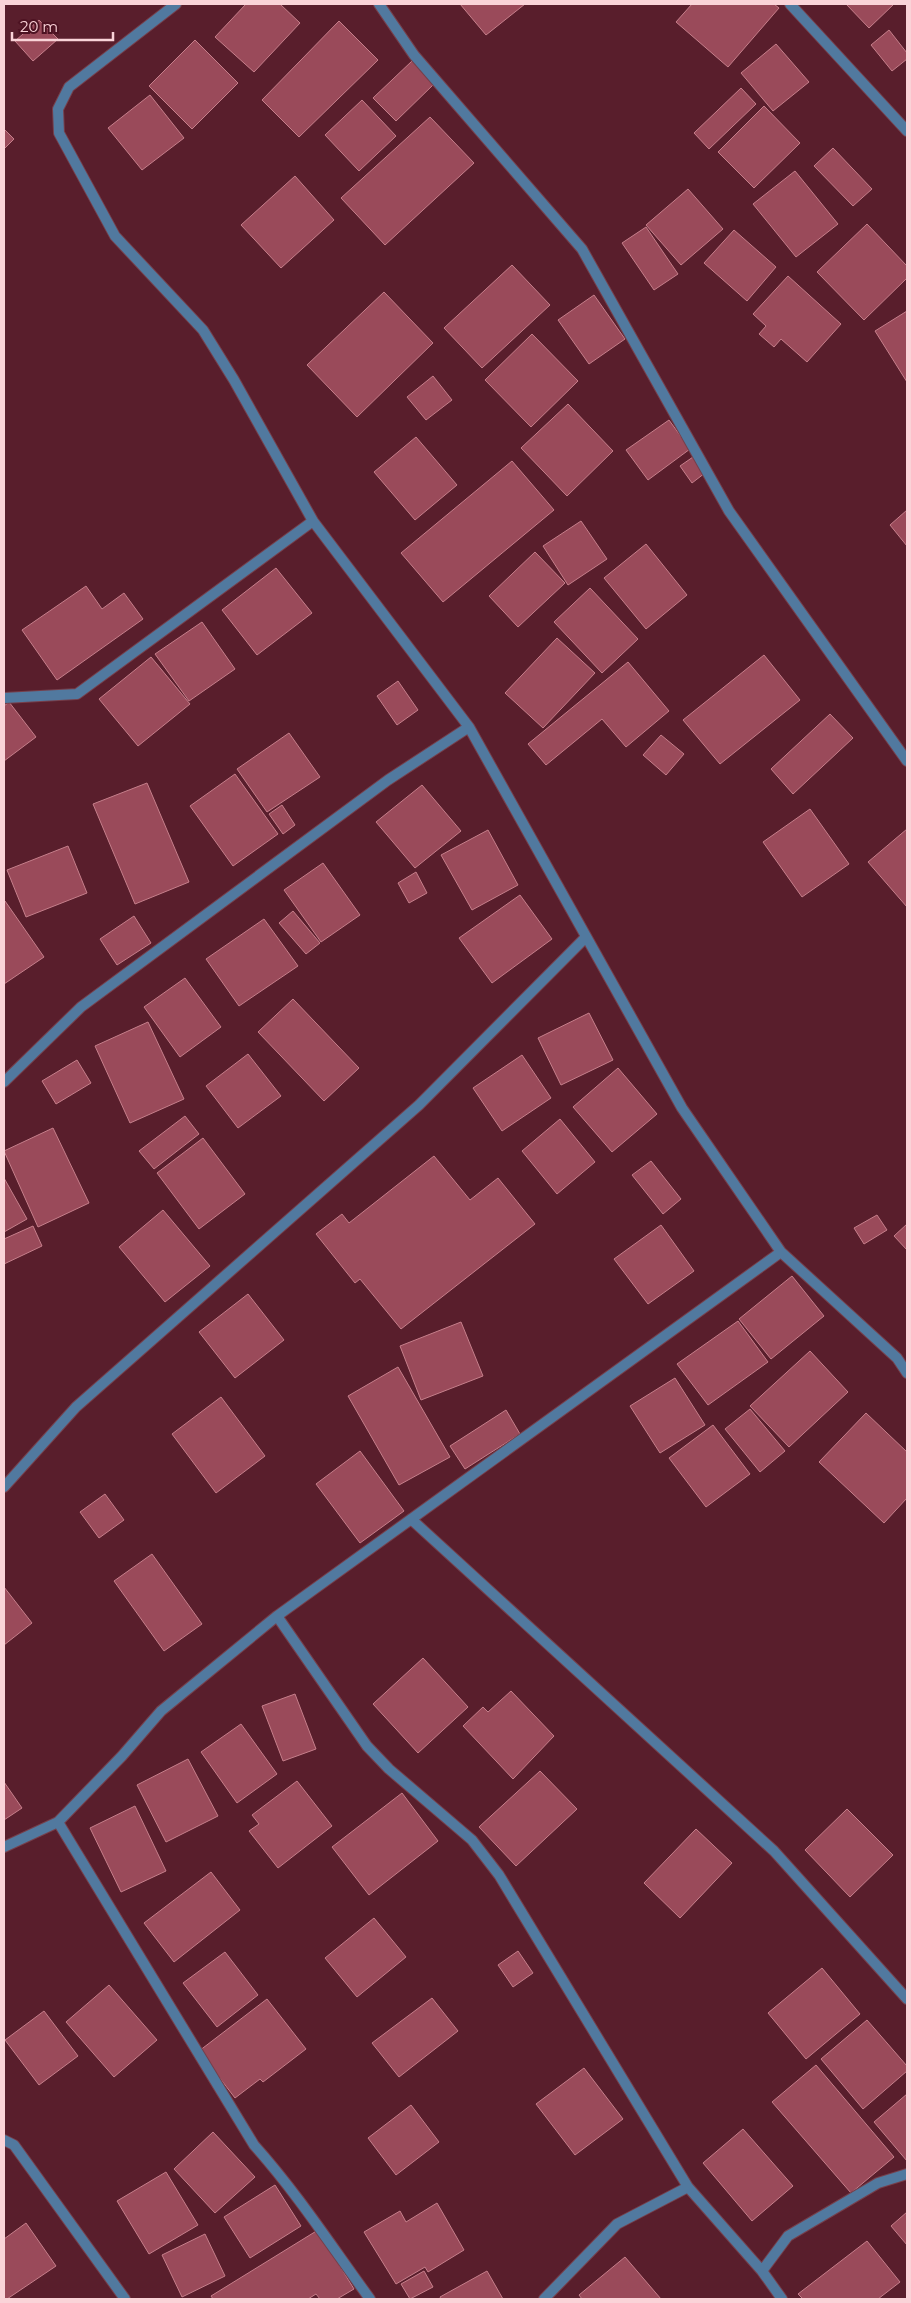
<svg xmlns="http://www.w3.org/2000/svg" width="911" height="2303" viewBox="0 0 911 2303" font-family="Montserrat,sans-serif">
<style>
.building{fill:#9a4a5a;stroke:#c67f8b}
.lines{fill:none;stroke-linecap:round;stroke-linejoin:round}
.minor-casing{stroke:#763f4b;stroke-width:12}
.minor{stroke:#51799f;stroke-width:10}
</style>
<rect width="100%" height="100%" fill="#591e2c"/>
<path class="building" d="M 246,4 L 280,4 L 300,23 L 254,72 L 215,37 Z
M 460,4 L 525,4 L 486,35 Z
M 692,4 L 774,4 L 779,8 L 728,67 L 676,22 Z
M 846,4 L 894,4 L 869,28 Z
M 39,20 L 58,39 L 33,61 L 15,41 Z
M 339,21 L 378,60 L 299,137 L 262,100 Z
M 889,30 L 907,53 L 907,59 L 892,71 L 871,45 Z
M 195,40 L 238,83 L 192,129 L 149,86 Z
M 776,44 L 809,82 L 773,111 L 741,73 Z
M 412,61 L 434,84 L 396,121 L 373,98 Z
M 741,88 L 756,104 L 709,149 L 694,133 Z
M 150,95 L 184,138 L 142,170 L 108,128 Z
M 362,100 L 396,136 L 359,171 L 325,135 Z
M 764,106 L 800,143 L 754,188 L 718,152 Z
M 430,117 L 474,163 L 385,245 L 341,198 Z
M 4,129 L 14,139 L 4,149 Z
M 833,148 L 872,189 L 853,206 L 814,166 Z
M 795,171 L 838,224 L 796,257 L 753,204 Z
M 295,176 L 334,220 L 281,268 L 241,225 Z
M 688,189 L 723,229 L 681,265 L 646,225 Z
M 867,224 L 907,266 L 907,278 L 864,320 L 817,272 Z
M 646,227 L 678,274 L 654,290 L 622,243 Z
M 734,230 L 776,267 L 747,301 L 704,263 Z
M 512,265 L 550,305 L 482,368 L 444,328 Z
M 788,276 L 841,324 L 807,362 L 781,339 L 774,347 L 759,334 L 766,326 L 753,314 Z
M 384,292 L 433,343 L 357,417 L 307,365 Z
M 594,295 L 625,339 L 589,364 L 558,320 Z
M 907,311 L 907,382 L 875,331 Z
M 532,334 L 578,381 L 531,427 L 485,380 Z
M 433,376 L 452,400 L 426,420 L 407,397 Z
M 568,404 L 613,451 L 567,496 L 521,448 Z
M 669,420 L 690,449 L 648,480 L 626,450 Z
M 416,437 L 457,485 L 415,520 L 374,472 Z
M 693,457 L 705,473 L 692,483 L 680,466 Z
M 512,461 L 554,510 L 443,602 L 401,553 Z
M 907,510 L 907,546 L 890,525 Z
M 581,521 L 607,559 L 568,585 L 543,546 Z
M 646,544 L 687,595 L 646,629 L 604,578 Z
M 535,552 L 565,583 L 518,627 L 489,596 Z
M 276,568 L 312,613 L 257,655 L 222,610 Z
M 86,586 L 102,609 L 124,593 L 143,619 L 57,680 L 22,630 Z
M 590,588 L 638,639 L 602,673 L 554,622 Z
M 202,622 L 235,669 L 189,701 L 155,654 Z
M 557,638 L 595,673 L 543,728 L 505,693 Z
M 764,655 L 800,700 L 720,764 L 683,720 Z
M 151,657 L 190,704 L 138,746 L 99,699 Z
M 628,662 L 669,711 L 626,747 L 602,719 L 546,765 L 528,744 Z
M 398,681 L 418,710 L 397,725 L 377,696 Z
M 9,702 L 36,737 L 4,761 L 4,706 Z
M 830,714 L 853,738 L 793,794 L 771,769 Z
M 289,733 L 320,777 L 267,812 L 237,769 Z
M 661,735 L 684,754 L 666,775 L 643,755 Z
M 235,774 L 278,834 L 233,866 L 190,806 Z
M 147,783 L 189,882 L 135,904 L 93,804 Z
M 422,785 L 461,831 L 415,868 L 376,822 Z
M 282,805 L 295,825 L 283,834 L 269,814 Z
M 810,809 L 849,864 L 802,897 L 763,842 Z
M 907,829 L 907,907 L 868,862 Z
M 488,830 L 518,885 L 472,910 L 441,855 Z
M 68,846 L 87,893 L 26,917 L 7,870 Z
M 323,863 L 360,915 L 321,942 L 284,890 Z
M 416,872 L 427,893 L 409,903 L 398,883 Z
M 520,895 L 552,939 L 492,983 L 459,938 Z
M 5,901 L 44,957 L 4,984 L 4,902 Z
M 293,911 L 320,943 L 306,954 L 279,923 Z
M 134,916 L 151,943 L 117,965 L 100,939 Z
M 264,919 L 298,966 L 239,1006 L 206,959 Z
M 185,978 L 221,1027 L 180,1057 L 144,1007 Z
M 293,999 L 359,1068 L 324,1101 L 258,1032 Z
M 589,1013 L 613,1060 L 561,1085 L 538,1038 Z
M 148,1022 L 184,1099 L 130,1123 L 95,1046 Z
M 248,1054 L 281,1096 L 238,1128 L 206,1086 Z
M 522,1055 L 551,1098 L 502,1131 L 473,1088 Z
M 77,1060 L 91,1083 L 56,1104 L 42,1081 Z
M 618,1068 L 657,1114 L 612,1152 L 573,1107 Z
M 185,1116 L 199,1134 L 154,1169 L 139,1151 Z
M 560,1119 L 595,1162 L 557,1194 L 522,1151 Z
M 53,1128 L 89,1203 L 38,1227 L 4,1151 Z
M 203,1138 L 245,1194 L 199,1229 L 157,1173 Z
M 434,1156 L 470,1200 L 498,1178 L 535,1224 L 401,1329 L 360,1279 L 355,1283 L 316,1234 L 342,1214 L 349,1223 Z
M 651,1161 L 681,1199 L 663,1214 L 632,1175 Z
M 4,1178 L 27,1219 L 4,1232 Z
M 163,1210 L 210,1266 L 165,1302 L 119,1247 Z
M 877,1215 L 887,1230 L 864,1244 L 854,1228 Z
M 907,1224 L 907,1250 L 894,1236 Z
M 661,1225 L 694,1271 L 648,1304 L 614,1259 Z
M 33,1226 L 42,1246 L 4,1264 L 4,1239 Z
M 792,1276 L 824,1316 L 771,1359 L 739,1319 Z
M 248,1294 L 284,1340 L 235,1378 L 199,1332 Z
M 738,1321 L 768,1362 L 708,1405 L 677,1364 Z
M 461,1322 L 483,1376 L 421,1400 L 400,1346 Z
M 810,1351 L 848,1392 L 789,1447 L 750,1406 Z
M 398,1367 L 450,1457 L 399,1485 L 348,1396 Z
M 675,1378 L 705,1425 L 660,1453 L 630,1406 Z
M 221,1397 L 265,1456 L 216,1493 L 172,1434 Z
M 750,1409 L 785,1451 L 760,1472 L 725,1429 Z
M 506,1410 L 520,1434 L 465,1469 L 450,1446 Z
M 866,1413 L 907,1452 L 907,1498 L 884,1523 L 819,1462 Z
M 713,1425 L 750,1474 L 706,1507 L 669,1458 Z
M 360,1451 L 404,1511 L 360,1543 L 316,1484 Z
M 105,1494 L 124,1520 L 99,1538 L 80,1512 Z
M 152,1554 L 202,1624 L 164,1651 L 114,1581 Z
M 4,1587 L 32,1623 L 4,1645 Z
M 423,1658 L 468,1707 L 418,1753 L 373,1704 Z
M 511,1691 L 554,1736 L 513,1779 L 463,1726 L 483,1707 L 488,1712 Z
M 295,1694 L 316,1749 L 283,1761 L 262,1706 Z
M 241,1724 L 277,1774 L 237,1803 L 201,1752 Z
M 188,1759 L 218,1816 L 166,1842 L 137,1785 Z
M 540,1771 L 577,1809 L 516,1866 L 479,1827 Z
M 297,1781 L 332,1826 L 278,1868 L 249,1831 L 259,1824 L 252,1815 Z
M 4,1782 L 22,1808 L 4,1820 Z
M 402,1793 L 438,1841 L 369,1895 L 332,1847 Z
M 135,1806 L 166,1871 L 121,1892 L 90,1828 Z
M 847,1809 L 893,1855 L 850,1897 L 805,1850 Z
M 696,1829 L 732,1863 L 680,1918 L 644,1883 Z
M 211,1872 L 240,1910 L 174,1962 L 144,1923 Z
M 374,1918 L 406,1957 L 357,1997 L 325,1958 Z
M 518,1951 L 533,1973 L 513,1987 L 498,1965 Z
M 225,1952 L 258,1995 L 217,2027 L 183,1983 Z
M 822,1968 L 860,2014 L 806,2059 L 768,2013 Z
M 109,1985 L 157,2040 L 114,2077 L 66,2022 Z
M 432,1998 L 458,2031 L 399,2077 L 372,2043 Z
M 267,1999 L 306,2049 L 263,2082 L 260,2079 L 235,2098 L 199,2051 Z
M 44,2011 L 78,2056 L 39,2085 L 5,2040 Z
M 867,2020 L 907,2066 L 907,2071 L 863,2109 L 821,2059 Z
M 816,2065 L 894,2157 L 851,2193 L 772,2102 Z
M 584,2068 L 623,2119 L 575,2155 L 536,2104 Z
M 907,2094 L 907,2161 L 874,2122 Z
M 411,2105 L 439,2142 L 396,2175 L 368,2138 Z
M 743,2129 L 793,2186 L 752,2221 L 703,2163 Z
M 213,2132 L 255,2177 L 215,2213 L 174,2169 Z
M 166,2172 L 198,2225 L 149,2254 L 117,2201 Z
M 275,2185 L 301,2226 L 250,2258 L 224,2217 Z
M 437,2203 L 464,2250 L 428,2272 L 425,2267 L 396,2284 L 364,2232 L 400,2211 L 406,2222 Z
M 907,2212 L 907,2245 L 891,2226 Z
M 26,2223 L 56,2266 L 7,2299 L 4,2299 L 4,2239 Z
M 318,2230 L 354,2289 L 337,2299 L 320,2299 L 316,2294 L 308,2299 L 213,2299 L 211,2296 Z
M 205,2234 L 225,2276 L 182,2297 L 162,2255 Z
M 867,2241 L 900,2282 L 878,2299 L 803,2299 L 798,2294 Z
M 625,2257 L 661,2299 L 582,2299 L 579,2295 Z
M 424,2271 L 433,2287 L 410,2299 L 401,2284 Z
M 487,2271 L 503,2299 L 441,2299 L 440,2297 Z"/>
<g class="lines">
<g class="minor-casing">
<path id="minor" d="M 176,4 L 69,87 L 58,109 L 59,133 L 115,236 L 203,330 L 234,380 L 313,521 L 469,727 L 682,1108 L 781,1252 L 897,1358 L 907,1373
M 379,4 L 414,55 L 582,249 L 729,511 L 907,761
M 790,4 L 907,131
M 4,698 L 77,694 L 313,521
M 4,1082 L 81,1007 L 388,780 L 469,727
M 4,1487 L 76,1407 L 419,1105 L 586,937
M 411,1519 L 774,1851 L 907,1999
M 277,1616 L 367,1746 L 389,1769 L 472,1840 L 499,1875 L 688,2187 L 762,2271 L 782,2299
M 58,1822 L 254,2145 C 297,2193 332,2247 370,2299
M 4,1847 L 58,1822 L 122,1756 L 161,1711 L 277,1616 L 781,1252
M 4,2140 L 14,2145 L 125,2299
M 762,2271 L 788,2236 L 878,2183 L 907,2174
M 544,2299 L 617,2224 L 688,2187"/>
</g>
<use href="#minor" class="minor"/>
</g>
<rect width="911" height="2303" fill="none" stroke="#fad3d8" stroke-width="10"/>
<path d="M12 32v8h101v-8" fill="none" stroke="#fad3d8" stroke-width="2.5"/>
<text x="20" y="32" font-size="15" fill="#fad3d8" stroke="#4d1222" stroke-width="4" paint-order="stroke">20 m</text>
</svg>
